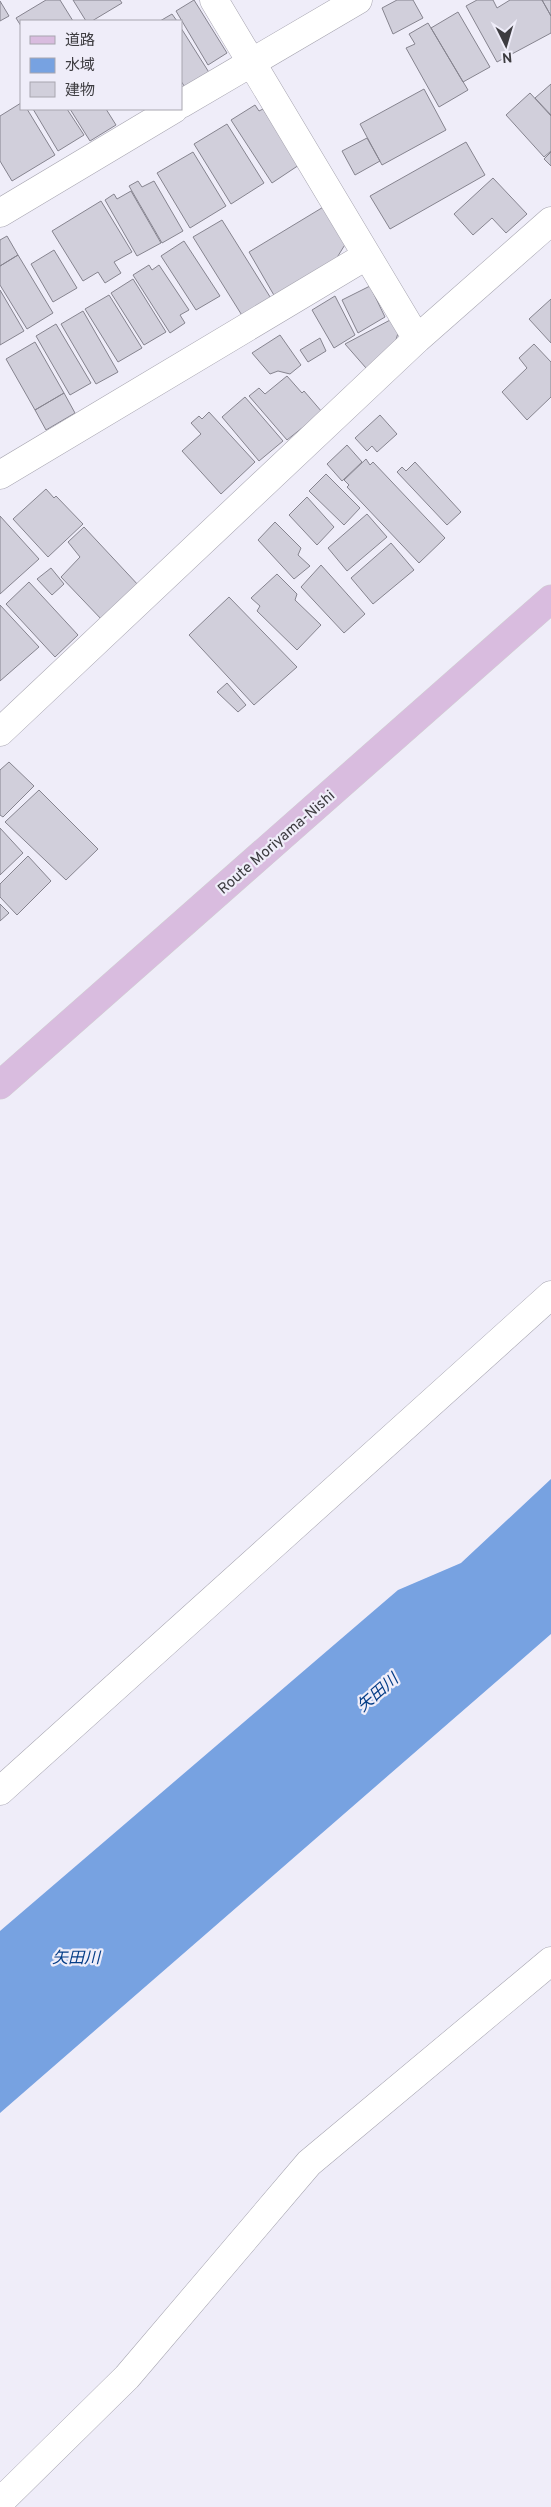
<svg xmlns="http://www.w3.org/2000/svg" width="551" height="2507" viewBox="0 0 551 2507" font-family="Overpass,'Noto Sans JP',sans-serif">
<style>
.water{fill:#77a2e1}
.building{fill:#d1cfdb;stroke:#86848f}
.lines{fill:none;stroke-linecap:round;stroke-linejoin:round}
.minor-casing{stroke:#a7a5b0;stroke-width:29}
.major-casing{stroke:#d0d0d1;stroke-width:29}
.minor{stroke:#fff;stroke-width:28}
.major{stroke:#d9bcdf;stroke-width:28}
.labels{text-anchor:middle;stroke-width:4.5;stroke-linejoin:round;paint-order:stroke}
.street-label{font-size:15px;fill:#3d3c40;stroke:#efedf9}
.water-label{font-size:16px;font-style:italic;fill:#053d87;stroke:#efedf9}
</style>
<rect width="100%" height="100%" fill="#efedf9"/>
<path class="water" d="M 551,1479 L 551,1634 L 0,2113 L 0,1931 L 398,1590 L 461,1563 Z"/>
<path class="building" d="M 46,0 L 60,0 L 73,21 L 21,21 L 21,26 L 16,18 Z
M 73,0 L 120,0 L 122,3 L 92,21 L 86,21 Z
M 194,0 L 227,53 L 208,65 L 176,11 Z
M 397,0 L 413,0 L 423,18 L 393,34 L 382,8 Z
M 477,0 L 493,0 L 497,8 L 510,0 L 542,0 L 551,16 L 551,33 L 497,62 L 466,6 Z
M 542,0 L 551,0 L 551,16 Z
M 0,1 L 9,16 L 0,21 Z
M 458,12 L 490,67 L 463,82 L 431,28 Z
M 172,14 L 177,21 L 160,21 Z
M 428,23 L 468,90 L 439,107 L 406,48 L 415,44 L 409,34 Z
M 181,28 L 210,74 L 186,89 L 181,81 Z
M 551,84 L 551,115 L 535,98 Z
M 424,89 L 446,130 L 382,165 L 360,124 Z
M 530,93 L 551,116 L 551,151 L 544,157 L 506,115 Z
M 21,103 L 21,109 L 27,109 L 55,155 L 12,181 L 0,161 L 0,116 Z
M 255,105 L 259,111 L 263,109 L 299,165 L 272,183 L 231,120 Z
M 33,109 L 67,109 L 84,135 L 58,151 Z
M 70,109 L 106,109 L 116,125 L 90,141 Z
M 227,124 L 264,183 L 231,204 L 194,144 Z
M 367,138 L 380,161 L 355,175 L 342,151 Z
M 466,142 L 485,175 L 390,229 L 370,196 Z
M 193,152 L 226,206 L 190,228 L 157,173 Z
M 551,152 L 551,166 L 544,159 Z
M 493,178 L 527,214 L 506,233 L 492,218 L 473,235 L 454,214 Z
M 138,181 L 142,187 L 154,181 L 183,231 L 162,243 L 129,186 Z
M 131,191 L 161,243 L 137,256 L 105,200 L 114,194 L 117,199 Z
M 101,201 L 132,252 L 114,262 L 121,273 L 105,283 L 98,272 L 83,281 L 52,231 Z
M 325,206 L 346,243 L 333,264 L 275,297 L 249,252 Z
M 222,220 L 272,300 L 243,317 L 193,237 Z
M 7,236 L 18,255 L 0,266 L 0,240 Z
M 184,241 L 220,296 L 196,310 L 161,256 Z
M 54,250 L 77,288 L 53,302 L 31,264 Z
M 18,255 L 53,313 L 27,329 L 0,285 L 0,266 Z
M 149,265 L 152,270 L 159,265 L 189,310 L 180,315 L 185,323 L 170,333 L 133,275 Z
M 133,279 L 166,332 L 144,345 L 111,293 Z
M 370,286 L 385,317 L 358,333 L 342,300 Z
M 0,290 L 24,331 L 0,345 Z
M 109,295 L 142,348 L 118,362 L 85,309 Z
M 335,296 L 355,335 L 334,348 L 312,310 Z
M 551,299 L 551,343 L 529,319 Z
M 83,311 L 118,372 L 96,384 L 61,324 Z
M 392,319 L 399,330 L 395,343 L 366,368 L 345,344 Z
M 56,324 L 91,383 L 70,395 L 36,336 Z
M 280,335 L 301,365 L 290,374 L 278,371 L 270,374 L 252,353 Z
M 320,338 L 326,351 L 308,362 L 300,350 Z
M 35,342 L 64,393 L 35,410 L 6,359 Z
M 534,344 L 551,362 L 551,397 L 527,420 L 502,392 L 527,368 L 519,358 Z
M 287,376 L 302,393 L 304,391 L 322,412 L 287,440 L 249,396 L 259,388 L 265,394 Z
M 64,393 L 75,413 L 46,430 L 35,410 Z
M 245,397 L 283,441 L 259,461 L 222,417 Z
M 209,412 L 255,462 L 221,494 L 182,451 L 201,434 L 191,423 L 199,416 L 202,419 Z
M 380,415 L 397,434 L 377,452 L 372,446 L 367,451 L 355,438 Z
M 347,445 L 362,462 L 342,481 L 327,464 Z
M 366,459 L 370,465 L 373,462 L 445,538 L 419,563 L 347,487 L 349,485 L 344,480 Z
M 415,462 L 461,512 L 447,525 L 397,472 L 402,467 L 406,471 Z
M 326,474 L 360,508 L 344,525 L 309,491 Z
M 46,489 L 54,498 L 56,496 L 83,524 L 48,557 L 13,519 Z
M 307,497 L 334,527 L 317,545 L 289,515 Z
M 367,514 L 387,537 L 347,571 L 328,548 Z
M 0,516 L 39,559 L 0,594 Z
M 275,522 L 301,548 L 298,555 L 310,566 L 294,579 L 258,540 Z
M 84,527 L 140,587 L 103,621 L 61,577 L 80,557 L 68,542 Z
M 391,543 L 414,570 L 373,604 L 351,578 Z
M 321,565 L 365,614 L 344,633 L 301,587 Z
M 51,568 L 64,584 L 52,595 L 37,579 Z
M 277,574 L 297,594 L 295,600 L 321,625 L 297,650 L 257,611 L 260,606 L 251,598 Z
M 29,582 L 78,635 L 55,657 L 6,604 Z
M 229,597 L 297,667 L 254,705 L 189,635 Z
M 0,605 L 39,647 L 0,681 Z
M 227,683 L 246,705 L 238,712 L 217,692 Z
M 9,762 L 34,786 L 3,817 L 0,815 L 0,770 Z
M 39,790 L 98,849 L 66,880 L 5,822 Z
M 0,828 L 23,853 L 0,875 Z
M 28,856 L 51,881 L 17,915 L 0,897 L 0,884 Z
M 0,904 L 9,913 L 0,921 Z"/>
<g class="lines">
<g class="minor-casing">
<path id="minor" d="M 214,0 L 417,339
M 181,104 L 358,0
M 0,213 L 174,109
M 0,475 L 366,256
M 0,732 L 417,339 L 551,221
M 0,1791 L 551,1295
M 0,2502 L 127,2377 L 309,2163 L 551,1961"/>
</g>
<g class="major-casing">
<path id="major" d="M 0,1085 L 551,599"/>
</g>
<use href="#minor" class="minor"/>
<use href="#major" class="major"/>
</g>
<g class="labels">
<g class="street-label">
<text transform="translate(276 842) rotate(-41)" y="5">Route Moriyama-Nishi</text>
</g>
<g class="water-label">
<text transform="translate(377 1692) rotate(-41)" y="6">矢田川</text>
<text x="76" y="1963">矢田川</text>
</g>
</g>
<rect x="20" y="20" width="162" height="90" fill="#efedf9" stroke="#a8a6af"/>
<rect x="30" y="36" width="25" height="8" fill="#d9bcdf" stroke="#a8a6af"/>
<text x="65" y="45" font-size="15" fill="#3d3c40">道路</text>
<rect x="30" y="58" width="25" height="15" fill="#77a2e1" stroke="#a8a6af"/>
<text x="65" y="70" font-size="15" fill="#3d3c40">水域</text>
<rect x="30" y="82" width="25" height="15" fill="#d1cfdb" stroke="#a8a6af"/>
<text x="65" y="95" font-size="15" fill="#3d3c40">建物</text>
<g transform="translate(506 45) rotate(175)" stroke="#efedf9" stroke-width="4" paint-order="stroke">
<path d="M0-4L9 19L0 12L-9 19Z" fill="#3d3c40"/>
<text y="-8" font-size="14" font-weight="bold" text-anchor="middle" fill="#3d3c40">N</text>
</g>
</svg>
